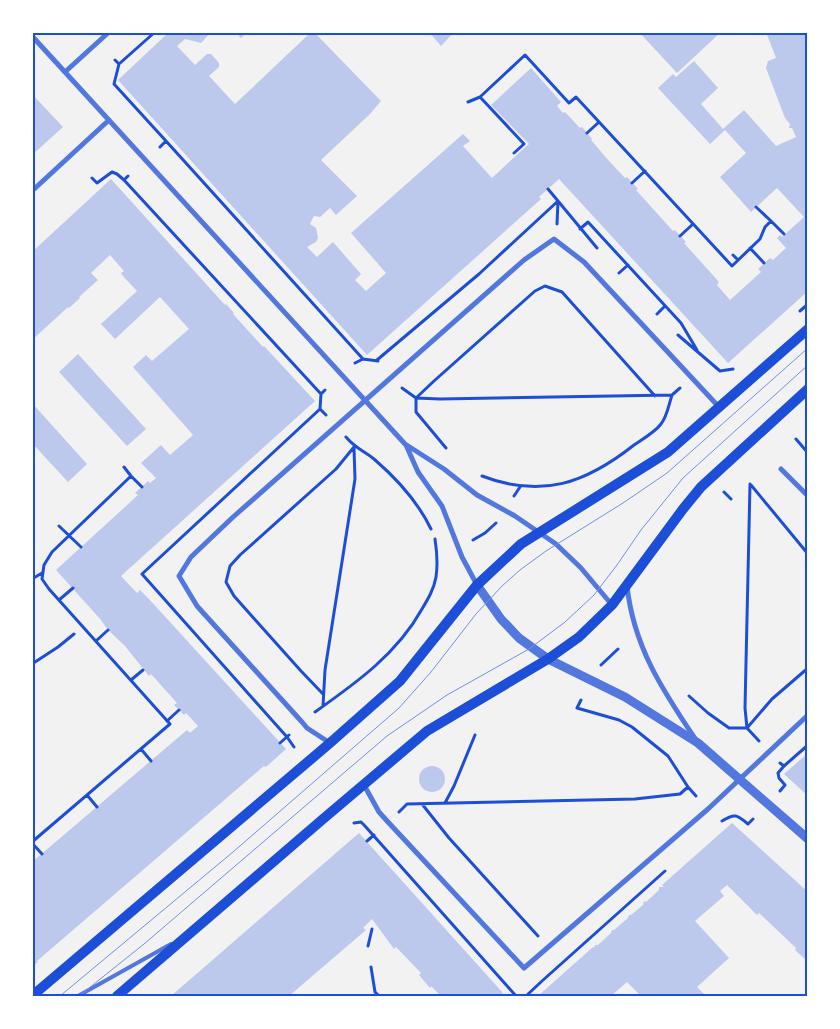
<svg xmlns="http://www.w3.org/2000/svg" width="840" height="1029" viewBox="0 0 840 1029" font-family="'Nunito Sans',sans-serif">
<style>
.building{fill:#bdc9ec}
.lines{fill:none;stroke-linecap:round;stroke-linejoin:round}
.path{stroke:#1d4ed8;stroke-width:3}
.service{stroke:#5277de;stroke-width:4}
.minor{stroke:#5277de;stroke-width:5}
.tertiary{stroke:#5277de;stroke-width:9}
.secondary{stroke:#1d4ed8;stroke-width:10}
.tram{stroke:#7290e2;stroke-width:1}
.neatline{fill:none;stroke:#1d4ed8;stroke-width:2}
</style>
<rect width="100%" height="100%" fill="#f2f2f2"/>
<path class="building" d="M 169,32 L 211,32 L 201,43 L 185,39 L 177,46 L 195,65 L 207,54 L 211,54 L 219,63 L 219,67 L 209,76 L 235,104 L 308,35 L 306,32 L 314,32 L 381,101 L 370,114 L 321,160 L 357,196 L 336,215 L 330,208 L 320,217 L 314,216 L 310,224 L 316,228 L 318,238 L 316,242 L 307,247 L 317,257 L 333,242 L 361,274 L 355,280 L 366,291 L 386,273 L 351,233 L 463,134 L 470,141 L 463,146 L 492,178 L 521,151 L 529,144 L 491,105 L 531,68 L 561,102 L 557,106 L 563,113 L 565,112 L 580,128 L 582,127 L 592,139 L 591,140 L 609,161 L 625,178 L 627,177 L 638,189 L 636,190 L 673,231 L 675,230 L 686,242 L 684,243 L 719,282 L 717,285 L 730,300 L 761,272 L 758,269 L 770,258 L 773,260 L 786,248 L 777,238 L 780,235 L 782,237 L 804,217 L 777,188 L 751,212 L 720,177 L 746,153 L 725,130 L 710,144 L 658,88 L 673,74 L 676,77 L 694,61 L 718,88 L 701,104 L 723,129 L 744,110 L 776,146 L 796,137 L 792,128 L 789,128 L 790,124 L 785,118 L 766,68 L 768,61 L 776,58 L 766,32 L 808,32 L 808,291 L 728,363 L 559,179 L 539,197 L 541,199 L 367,355 L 118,80 Z
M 236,32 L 247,32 L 241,38 Z
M 429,32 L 454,32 L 441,46 Z
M 639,32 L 721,32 L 677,73 Z
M 32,94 L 63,127 L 32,155 Z
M 111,179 L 225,305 L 226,304 L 234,313 L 233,314 L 263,347 L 264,346 L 315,401 L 121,576 L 137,593 L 140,590 L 149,599 L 286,749 L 266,767 L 264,766 L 37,961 L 38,962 L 32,967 L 32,862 L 187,730 L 190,733 L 198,726 L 186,713 L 184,715 L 174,705 L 177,703 L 151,674 L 149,676 L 125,646 L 108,630 L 101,620 L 56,570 L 138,495 L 135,493 L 148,481 L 150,483 L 156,478 L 141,463 L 161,445 L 170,455 L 193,435 L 133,367 L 146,355 L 152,361 L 189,329 L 160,297 L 115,339 L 101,324 L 137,291 L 122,275 L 121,273 L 124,271 L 110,255 L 91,273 L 98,280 L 79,297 L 80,298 L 69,308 L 68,307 L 32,340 L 32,252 Z
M 78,354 L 146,429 L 127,446 L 59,372 Z
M 32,403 L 87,464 L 68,482 L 32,443 Z
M 808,753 L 808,796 L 784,774 Z
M419 779a13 13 0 1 1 26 0a13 13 0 1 1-26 0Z
M 732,823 L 808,892 L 806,960 L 795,950 L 796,948 L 759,913 L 757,915 L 727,885 L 720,891 L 724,896 L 695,921 L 729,958 L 697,987 L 706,996 L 641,996 L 627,982 L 611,996 L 538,996 L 593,947 L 594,948 L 595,945 L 598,945 L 611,933 L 612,930 L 614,930 L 628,918 L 629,915 L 631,915 L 643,905 L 644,901 L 646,902 L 659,890 L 659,887 L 664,887 L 662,885 Z
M 359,833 L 503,993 L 499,996 L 441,996 L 431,986 L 430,988 L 419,975 L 421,973 L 396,947 L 394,949 L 372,919 L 363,928 L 366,930 L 289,996 L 171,996 Z"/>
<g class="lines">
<path class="path" d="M 115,60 L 119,64 L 114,84 L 166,141 L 160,147
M 119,64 L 155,32
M 468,102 L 480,97
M 587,133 L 599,122
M 166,141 L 363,359
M 514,153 L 524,144 L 480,97 L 525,55 L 569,103 L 576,97 L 732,266 L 760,239 L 765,227 L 771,221 L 784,234
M 92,178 L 97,183 L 112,172 L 117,174 L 124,180 L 128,176
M 124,180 L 321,394
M 632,183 L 645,171
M 548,189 L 558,201 L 557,224
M 756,207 L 771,221
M 580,229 L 588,222 L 681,323 L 697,350
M 680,236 L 693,224
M 750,248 L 764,263
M 733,255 L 738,260
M 619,273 L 628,265
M 800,311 L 808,304
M 657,314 L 665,306
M 678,335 L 720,371 L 733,369
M 377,360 L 479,274 L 558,201 L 597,248
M 355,363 L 363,359 L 378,361
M 402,388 L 416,398 L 440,399 L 672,395 L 680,388
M 320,409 L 321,394 L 325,390
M 346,437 C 356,449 363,450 374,459 C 396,478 418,502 431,529
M 796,439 L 808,453
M 446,448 L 416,412 L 416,398 L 434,381 L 535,291 L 545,286 L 562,292 L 655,396
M 131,476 L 142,487
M 482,476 C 542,499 586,483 634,445 C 643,439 655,432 661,424 C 667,417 669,404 672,395
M 750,484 L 745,708 L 747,728 L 759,741
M 751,485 L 808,554
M 724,492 L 731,499
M 514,496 L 520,487
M 59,526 L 81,547
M 473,540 L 485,533 L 496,523
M 32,579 L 42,573
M 59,600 L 73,588
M 96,641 L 108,630
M 32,664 L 58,647 L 74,634
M 601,665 L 618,649
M 131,680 L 143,670
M 323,694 L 301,671 L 234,596 L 226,582 L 230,566 L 240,555 L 336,469 L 354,447
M 689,696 L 708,713 L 729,728 L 747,728 L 772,699 L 808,668
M 581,700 L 577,708 L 619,720 L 632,727 L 668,756 L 688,787
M 323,706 L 325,670 L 355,479 L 354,448
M 315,712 C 356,683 397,654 422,609 C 428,599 434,589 436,577 C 438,564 437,552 435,539
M 167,721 L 179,710
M 280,743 L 289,735
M 294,747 L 287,737 L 142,574 L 320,409 L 326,415
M 141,749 L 151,761
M 780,763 L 784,766 L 808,745
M 780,791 L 785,785 L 779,778 L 778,773 L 784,766
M 87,795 L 97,807
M 445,803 L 454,786 L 475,735
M 422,804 L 449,838 L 538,936
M 399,812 L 407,804 L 635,799 L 680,794 L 688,787 L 696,796
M 722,821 C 735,813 737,815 748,824 L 753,819
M 354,823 L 361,822 L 365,826 L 516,996
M 367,841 L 374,835
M 32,842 L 170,724 L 49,589 L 42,579 L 44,565 L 52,552 L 131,476 L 124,467
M 32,843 L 42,854
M 368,946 L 372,929
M 371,967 L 375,992 L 379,996
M 526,996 L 542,981 L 665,871"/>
<path class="service" d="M 78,996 L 171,944"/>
<path class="minor" d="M 32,36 L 405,444 L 444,469 L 477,495 L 515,516 L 556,544 L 581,568 L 612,605
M 65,72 L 109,32
M 32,191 L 109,120
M 406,445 L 418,472 L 442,506 L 462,557 L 477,585
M 781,469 L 808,496
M 627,585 C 633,646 663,691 696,740
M 330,743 L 307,728 L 302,722 L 197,606 L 179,576 L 191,557 L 232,518 L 524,260 L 554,239 L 584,262 L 719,407
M 364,785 L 379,812 L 388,822 L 524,968 L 708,809 L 808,715"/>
<path class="tertiary" d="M 477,585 L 501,619 L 519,638 L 548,659 L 625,697 L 698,743 L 808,839"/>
<path class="secondary" d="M 32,996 L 330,743 L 400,681 L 477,585 L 521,544 L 668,452 L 808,329
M 117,996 L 323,819 L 427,731 L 548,659 L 579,637 L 612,605 L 683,509 L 701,487 L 808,389"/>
<path class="tram" d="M 60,996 L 233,852 L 399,708 L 431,672 L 476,614 L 502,586 L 520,570 L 546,551 L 623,503 L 667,473 L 808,348
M 79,996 L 144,944 L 387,736 L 447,695 L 529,649 L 565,622 L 594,595 L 617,565 L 641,530 L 683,478 L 808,365"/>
</g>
<rect width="840" height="1029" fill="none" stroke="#ffffff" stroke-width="68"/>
<rect x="34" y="34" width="772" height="961" class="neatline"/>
</svg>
